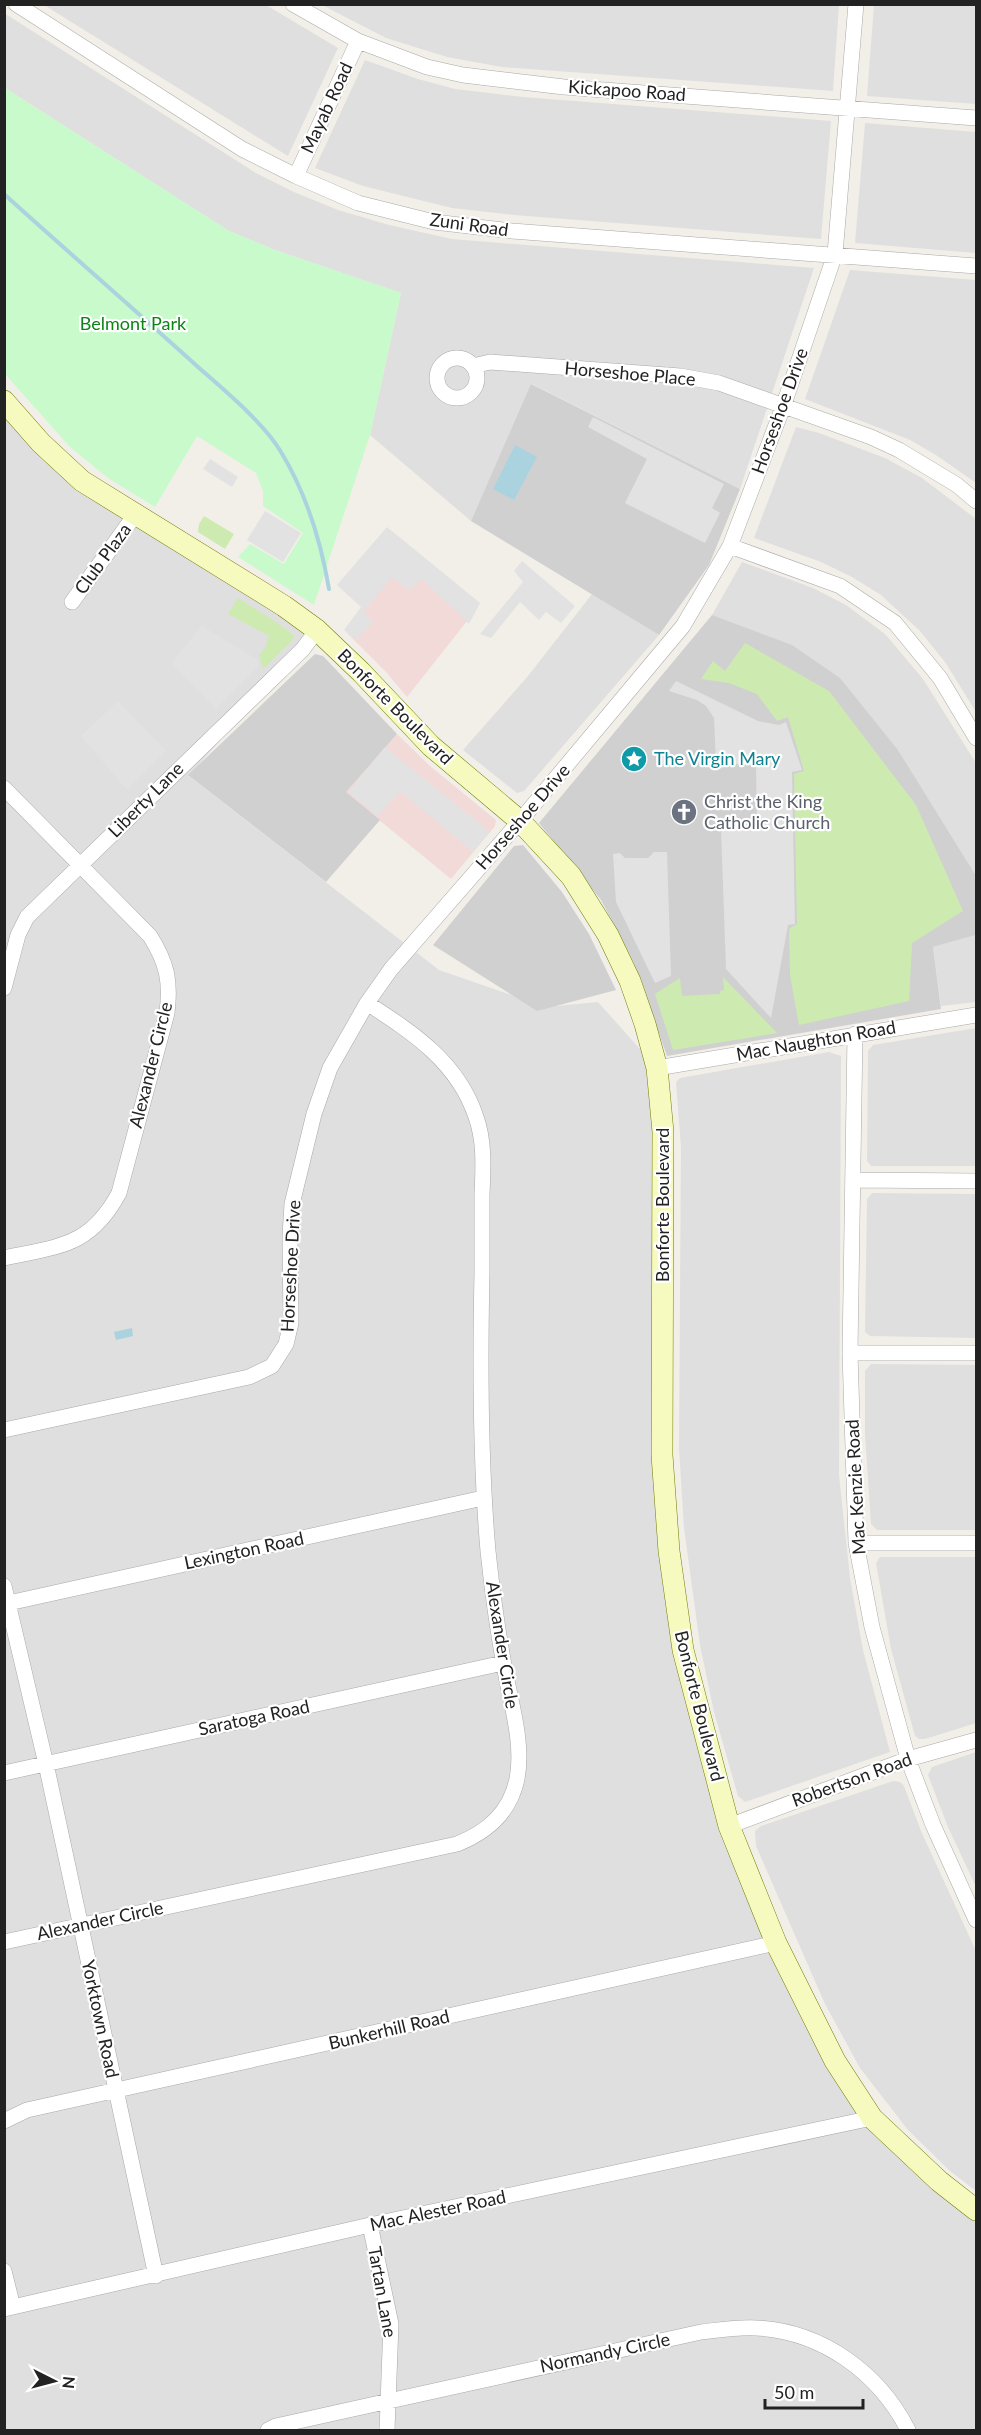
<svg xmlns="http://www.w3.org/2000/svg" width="981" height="2435" viewBox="0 0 981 2435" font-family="Lato,sans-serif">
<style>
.residential{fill:#e0dfdf}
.commercial{fill:#f2dad9}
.religious{fill:#d0d0d0}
.grass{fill:#cdebb0}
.park{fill:#c8facc}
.parking{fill:#e2e2e2}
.water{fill:#aad3df}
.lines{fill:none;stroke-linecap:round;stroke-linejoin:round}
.stream{stroke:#aad3df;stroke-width:4}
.minor-casing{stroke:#a9a9a9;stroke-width:16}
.secondary-casing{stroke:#707d05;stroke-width:22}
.minor{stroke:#fff;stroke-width:15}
.secondary{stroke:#f7fabf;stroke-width:21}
.labels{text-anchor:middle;stroke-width:4.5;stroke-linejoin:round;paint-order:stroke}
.street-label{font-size:18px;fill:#222;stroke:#fff}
.park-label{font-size:18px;fill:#0c8416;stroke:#fff}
.culture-label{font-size:18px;fill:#0d838f;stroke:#fff;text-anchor:start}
.worship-label{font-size:18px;fill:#5b616d;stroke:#fff;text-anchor:start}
</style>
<rect width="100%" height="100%" fill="#f2efe9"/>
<path class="residential" d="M 44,5 L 266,5 L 338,48 L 288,156 Z
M 322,5 L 839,5 L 833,91 L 502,67 L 447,57 L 386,38 Z
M 874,5 L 976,5 L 976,104 L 867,96 Z
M 4,13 L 256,173 L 294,192 L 338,210 L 389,225 L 452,239 L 814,268 L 740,489 L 532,384 L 471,521 L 370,435 L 401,293 L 275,250 L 229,231 L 5,88 Z
M 365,60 L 418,79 L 455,89 L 523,97 L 831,121 L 821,239 L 514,215 L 452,208 L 363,186 L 315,168 Z
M 865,123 L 976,132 L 976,253 L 855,243 Z
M 850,270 L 976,280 L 976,483 L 936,455 L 910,440 L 805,399 Z
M 4,396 L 135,515 L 317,630 L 189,776 L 439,970 L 546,1007 L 598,1002 L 657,1068 L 672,1573 L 729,1826 L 872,2118 L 976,2200 L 976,2430 L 5,2430 Z
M 796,427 L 819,433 L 885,458 L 922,478 L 976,519 L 976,712 L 945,662 L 920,631 L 881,595 L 852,577 L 821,562 L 754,538 Z
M 742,562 L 813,588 L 846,605 L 885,634 L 923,679 L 976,763 L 976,879 L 898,750 L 712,615 Z
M 592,594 L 659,635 L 524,791 L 517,793 L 463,750 L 528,676 Z
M 976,935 L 976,1002 L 941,1006 L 933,947 Z
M 976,1028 L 976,1166 L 871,1166 L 867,1161 L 868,1051 L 873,1045 Z
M 829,1052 L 841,1056 L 839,1475 L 850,1578 L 863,1650 L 890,1752 L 745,1802 L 738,1796 L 714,1712 L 700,1645 L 684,1528 L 679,1448 L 681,1148 L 676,1082 L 680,1078 Z
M 872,1193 L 976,1194 L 976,1338 L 870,1336 L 865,1332 L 867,1199 Z
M 871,1364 L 976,1365 L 976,1530 L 877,1530 L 871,1524 L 865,1434 L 865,1371 Z
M 880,1557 L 976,1557 L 976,1723 L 925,1739 L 919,1739 L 915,1736 L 891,1649 L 876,1563 Z
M 976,1752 L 976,1887 L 948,1827 L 928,1775 L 932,1767 Z
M 893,1781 L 900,1782 L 904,1786 L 921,1831 L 976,1951 L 976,2191 L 950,2171 L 908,2130 L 860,2068 L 825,2004 L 756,1846 L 755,1831 L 761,1826 Z"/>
<path class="commercial" d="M 412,550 L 475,611 L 407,697 L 387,673 L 346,632 Z
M 397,734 L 430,766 L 496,820 L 495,826 L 451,879 L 345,792 Z"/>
<path class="religious" d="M 531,384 L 740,489 L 709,565 L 659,635 L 471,521 Z
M 712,615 L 792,645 L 840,678 L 898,750 L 976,876 L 976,935 L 933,947 L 941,1009 L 667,1056 L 634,963 L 601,900 L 539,823 Z
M 315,654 L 323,656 L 397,734 L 346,792 L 380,820 L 326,882 L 188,775 Z
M 523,845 L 562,892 L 589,934 L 616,990 L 537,1011 L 433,945 L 514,846 Z"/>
<path class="grass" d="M 204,516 L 234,534 L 225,549 L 198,532 L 199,524 Z
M 238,598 L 270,618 L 294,635 L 293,640 L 263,669 L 259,655 L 265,648 L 269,636 L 228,614 Z
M 745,643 L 829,691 L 916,805 L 963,911 L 912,943 L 909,1001 L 799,1025 L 790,975 L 789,929 L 797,924 L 794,774 L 804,771 L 788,717 L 777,721 L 757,694 L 729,683 L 701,679 L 713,661 L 725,671 Z
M 723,977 L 777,1033 L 673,1050 L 655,994 L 680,978 L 682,996 L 720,994 L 720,991 L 724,990 Z"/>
<path class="park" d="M 5,88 L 229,231 L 275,250 L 401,293 L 370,435 L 314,605 L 238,557 L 250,544 L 284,564 L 303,533 L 263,506 L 263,491 L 256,473 L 197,436 L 155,507 L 108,478 L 70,447 L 5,374 Z"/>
<path class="parking" d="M 593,417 L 724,484 L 712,508 L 720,513 L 705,543 L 625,503 L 647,459 L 588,427 Z
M 210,459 L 238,477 L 232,487 L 203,469 Z
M 265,511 L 301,533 L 283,562 L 247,540 Z
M 387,527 L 480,603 L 469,624 L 422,579 L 409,590 L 392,577 L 363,613 L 373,622 L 357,640 L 344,630 L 361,607 L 337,585 Z
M 522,561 L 575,606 L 561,623 L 546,612 L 539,620 L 520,602 L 491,638 L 480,634 L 523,582 L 514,571 Z
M 202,626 L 258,660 L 259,666 L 216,709 L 171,663 Z
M 676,681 L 758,721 L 779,725 L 786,722 L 802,770 L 792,772 L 795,924 L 788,925 L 771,1018 L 726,969 L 721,830 L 757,828 L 756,765 L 716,763 L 714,718 L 706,706 L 697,700 L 669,691 Z
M 118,701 L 166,751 L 127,790 L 81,736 Z
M 385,747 L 490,832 L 473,852 L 400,791 L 378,816 L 348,792 Z
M 654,852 L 667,852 L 671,976 L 655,983 L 616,902 L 613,854 L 620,853 L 625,858 L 648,858 Z"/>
<path class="water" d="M 515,445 L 537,457 L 514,500 L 493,489 Z
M 132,1328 L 133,1336 L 116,1340 L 114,1332 Z"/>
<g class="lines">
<path class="stream" d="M 4,194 C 68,252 134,309 198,367 C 223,389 265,424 281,452 C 306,493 321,542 329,589"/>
<g class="minor-casing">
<path id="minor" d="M 16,4 L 242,149 L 296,176 L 358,203 L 434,222 L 512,231 L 976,266
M 293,4 L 358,41 L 427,67 L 463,75 L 564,87 L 976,118
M 296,176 L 358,41
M437 378a20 20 0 1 1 40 0a20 20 0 1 1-40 0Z
M 473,366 L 490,362 L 680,376 L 719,383 L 871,437 L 899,450 L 957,485 L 976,501
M 730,546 L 840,586 L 895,623 L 940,678 L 976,738
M 72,602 L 135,515
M 4,788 L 150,936 C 167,963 171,981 167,1013 L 119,1193 C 90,1247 59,1246 4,1258
M 4,988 L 18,935 L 27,917 L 303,649 L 317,630
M 855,1034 L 850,1353 L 856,1543 L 872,1627 L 908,1759 L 933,1825 L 976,1920
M 657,1068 L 976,1015
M 854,1180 L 976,1181
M 850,1353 L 976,1353
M 4,1430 L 249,1377 L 272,1366 L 286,1344 L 291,1323 L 290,1236 L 292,1204 L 314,1114 L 330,1068 L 367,1003 L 391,969 L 520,821 L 683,626 L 730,546 L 783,407 L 835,254 L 856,4
M 856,1543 L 976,1543
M 4,1586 L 46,1764 L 156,2276
M 4,1604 L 483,1498
M 4,1773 L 503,1663
M 729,1826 L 908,1759 L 976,1740
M 4,1942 L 457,1844 C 487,1832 510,1813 517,1779 C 524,1742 510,1701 504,1665 C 497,1627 492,1589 488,1551 C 480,1459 480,1365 482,1273 C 482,1247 482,1221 482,1195 C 483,1169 485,1142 476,1117 C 458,1062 413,1033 367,1003
M 4,2121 L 27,2110 L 776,1943
M 370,2225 L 391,2324 L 387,2430
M 4,2271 L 13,2307
M 4,2309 L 370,2225 L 872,2118
M 268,2430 L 276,2426 L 701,2332 C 719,2330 738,2327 756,2328 C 822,2331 879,2373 908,2430"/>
</g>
<g class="secondary-casing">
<path id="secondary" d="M 4,401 L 41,443 L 82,481 L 284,606 L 317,630 L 361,672 L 431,746 L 520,821 L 571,876 L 608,935 L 630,981 L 645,1024 L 657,1068 L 663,1132 L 662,1455 L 669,1551 L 683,1650 L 729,1826 L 776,1943 L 835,2061 L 872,2118 L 939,2181 L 976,2210"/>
</g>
<use href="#minor" class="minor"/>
<use href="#secondary" class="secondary"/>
</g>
<defs>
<g id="sight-disc" transform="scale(1.35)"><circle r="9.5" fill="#0f9aa8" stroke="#fff"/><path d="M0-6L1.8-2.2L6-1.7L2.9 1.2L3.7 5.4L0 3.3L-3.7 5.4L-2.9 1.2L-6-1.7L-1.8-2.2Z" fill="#fff"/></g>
<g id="church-disc" transform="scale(1.35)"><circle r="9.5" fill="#6b7280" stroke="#fff"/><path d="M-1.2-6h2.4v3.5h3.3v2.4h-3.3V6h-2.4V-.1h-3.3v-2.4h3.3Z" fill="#fff"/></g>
</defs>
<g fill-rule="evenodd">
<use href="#sight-disc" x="634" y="759"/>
<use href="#church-disc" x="684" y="812"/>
</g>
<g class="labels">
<g class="street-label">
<text transform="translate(627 91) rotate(4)" y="6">Kickapoo Road</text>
<text transform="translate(327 108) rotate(-65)" y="6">Mayab Road</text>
<text transform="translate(469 225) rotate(8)" y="6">Zuni Road</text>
<text transform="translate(630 374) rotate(5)" y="6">Horseshoe Place</text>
<text transform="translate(780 411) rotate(-70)" y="6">Horseshoe Drive</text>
<text transform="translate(103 559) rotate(-54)" y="6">Club Plaza</text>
<text transform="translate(395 707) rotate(45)" y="6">Bonforte Boulevard</text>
<text transform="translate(146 800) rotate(-45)" y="6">Liberty Lane</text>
<text transform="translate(523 817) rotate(-49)" y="6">Horseshoe Drive</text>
<text transform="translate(816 1041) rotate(-10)" y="6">Mac Naughton Road</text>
<text transform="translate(151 1065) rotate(-76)" y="6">Alexander Circle</text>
<text transform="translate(663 1205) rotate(-90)" y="6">Bonforte Boulevard</text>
<text transform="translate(291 1266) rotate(-87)" y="6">Horseshoe Drive</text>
<text transform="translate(856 1487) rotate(-93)" y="6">Mac Kenzie Road</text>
<text transform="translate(244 1551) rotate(-12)" y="6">Lexington Road</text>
<text transform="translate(502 1645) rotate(81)" y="6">Alexander Circle</text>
<text transform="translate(699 1706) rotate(76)" y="6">Bonforte Boulevard</text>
<text transform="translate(254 1718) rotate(-12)" y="6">Saratoga Road</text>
<text transform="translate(852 1780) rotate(-20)" y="6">Robertson Road</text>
<text transform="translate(100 1921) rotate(-12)" y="6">Alexander Circle</text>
<text transform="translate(100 2019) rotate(78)" y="6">Yorktown Road</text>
<text transform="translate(389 2030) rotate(-13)" y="6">Bunkerhill Road</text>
<text transform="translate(438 2211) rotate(-12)" y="6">Mac Alester Road</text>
<text transform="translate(382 2292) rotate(80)" y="6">Tartan Lane</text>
<text transform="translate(605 2353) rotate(-12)" y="6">Normandy Circle</text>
</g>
<g class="park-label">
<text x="133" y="330">Belmont Park</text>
</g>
<g class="culture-label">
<text x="654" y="765">The Virgin Mary</text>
</g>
<g class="worship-label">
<text x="704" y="808">Christ the King<tspan x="704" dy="21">Catholic Church</tspan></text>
</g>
</g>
<rect width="981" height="2435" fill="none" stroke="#222222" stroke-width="12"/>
<g transform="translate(54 2381) rotate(96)" stroke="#ffffff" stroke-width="4.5" paint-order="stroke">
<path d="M0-4.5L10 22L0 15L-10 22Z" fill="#222222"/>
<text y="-9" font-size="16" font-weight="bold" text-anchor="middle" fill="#222222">N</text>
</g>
<path d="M765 2399v9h98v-9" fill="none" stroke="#222222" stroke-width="3"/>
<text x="774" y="2399" font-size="18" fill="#222222" stroke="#ffffff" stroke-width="4.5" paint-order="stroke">50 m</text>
</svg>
